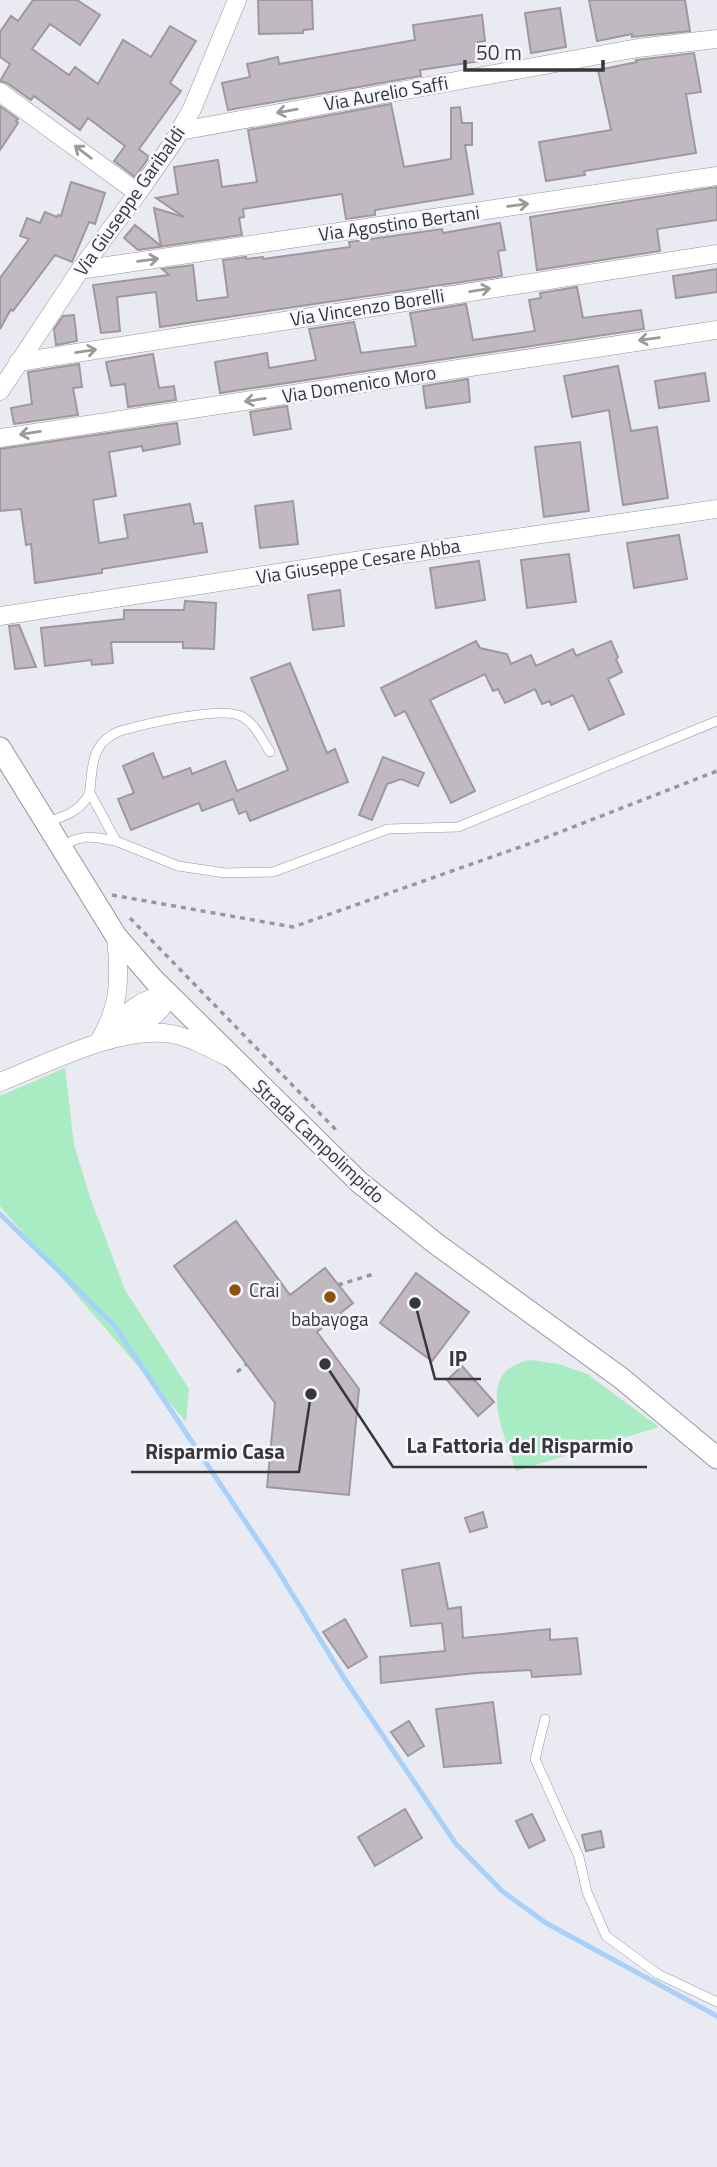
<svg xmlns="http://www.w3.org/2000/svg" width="717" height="2167" viewBox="0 0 717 2167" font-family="'Titillium Web',sans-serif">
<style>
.green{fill:#a9ebc2}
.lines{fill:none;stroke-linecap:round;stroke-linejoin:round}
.stream{stroke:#a8d1f9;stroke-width:5}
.building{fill:#c0bac0;stroke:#9f989e;stroke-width:2}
.service-casing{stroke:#96969d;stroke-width:10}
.minor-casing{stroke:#96969d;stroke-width:19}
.tertiary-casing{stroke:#96969d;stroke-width:23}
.path{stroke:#97979d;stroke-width:3.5;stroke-dasharray:5 5;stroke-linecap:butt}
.service{stroke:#fff;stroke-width:9}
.minor{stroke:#fff;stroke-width:18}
.tertiary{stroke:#fff;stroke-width:21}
.oneway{stroke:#9b9b9c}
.poi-dot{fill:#8d520e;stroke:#f7f7fe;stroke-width:2.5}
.labels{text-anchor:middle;stroke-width:5;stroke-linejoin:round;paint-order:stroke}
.street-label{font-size:19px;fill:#37373a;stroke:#f7f7fe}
.poi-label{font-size:19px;fill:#37373a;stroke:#f7f7fe;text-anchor:start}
.leader{fill:none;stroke:#37373a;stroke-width:2.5}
.callout-dot{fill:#37373a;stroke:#f7f7fe;stroke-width:2.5}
.callout-label{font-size:21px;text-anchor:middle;font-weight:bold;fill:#37373a;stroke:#f7f7fe;stroke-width:5;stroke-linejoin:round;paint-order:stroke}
</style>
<rect width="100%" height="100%" fill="#eaeaf2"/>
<path class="green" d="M 65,1068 L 74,1145 L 91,1200 L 125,1290 L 189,1389 L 186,1422 L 0,1206 L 0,1096 Z
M 530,1360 L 559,1364 L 587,1374 L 659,1427 L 516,1471 C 505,1434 472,1371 530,1360 Z"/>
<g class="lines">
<path class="stream" d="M 0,1214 L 114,1325 L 277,1569 L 342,1675 L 456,1844 L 502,1891 L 546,1923 L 717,2016"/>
</g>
<path class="building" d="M 33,0 L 77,0 L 100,15 L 80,45 L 50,24 L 32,49 L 69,75 L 75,67 L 98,84 L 123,40 L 151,57 L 170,26 L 196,41 L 170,83 L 181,91 L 139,149 L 149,157 L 135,177 L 114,161 L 125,146 L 88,118 L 80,130 L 34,96 L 31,100 L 7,83 L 0,81 L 10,64 L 0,57 L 0,32 L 11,16 L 18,21 Z
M 258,0 L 312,0 L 313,29 L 303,30 L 303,33 L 259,34 Z
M 589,0 L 685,0 L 690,31 L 632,37 L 632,34 L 597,41 Z
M 560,8 L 566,47 L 531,53 L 525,13 Z
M 482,15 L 485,41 L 478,42 L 481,61 L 420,70 L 421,76 L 228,110 L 222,83 L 250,77 L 247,64 L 278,57 L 279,64 L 415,40 L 413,25 Z
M 694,53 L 701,92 L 686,94 L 696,153 L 584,171 L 585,175 L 546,181 L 539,142 L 611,130 L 598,70 L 637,62 L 636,60 Z
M 391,104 L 404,167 L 451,159 L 451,108 L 460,107 L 462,123 L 472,123 L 472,145 L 465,145 L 473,194 L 375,210 L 375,215 L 346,219 L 342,194 L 243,209 L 244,217 L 239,218 L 242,235 L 138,250 L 124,238 L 135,225 L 161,246 L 154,208 L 184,217 L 156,198 L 178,194 L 174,167 L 218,160 L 222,187 L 257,182 L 248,130 Z
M 0,106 L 18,119 L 16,121 L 18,123 L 0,150 Z
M 71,182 L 105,193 L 95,224 L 89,222 L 72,262 L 55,255 L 13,311 L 11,309 L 0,329 L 0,278 L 29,239 L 20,236 L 27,218 L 40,223 L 45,212 L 57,217 L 58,215 L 61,216 Z
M 717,187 L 717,220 L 657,229 L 660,251 L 537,270 L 530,217 Z
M 500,223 L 505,250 L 498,251 L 502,276 L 160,327 L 156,292 L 117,297 L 120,331 L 101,333 L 93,285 L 169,275 L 162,269 L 193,265 L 197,301 L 228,297 L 223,260 L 246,257 L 246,259 L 263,257 L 263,259 L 350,247 L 349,242 L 442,229 L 443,233 Z
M 717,269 L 717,292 L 676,298 L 673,276 Z
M 577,287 L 583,318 L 641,310 L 644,329 L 220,393 L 215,362 L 267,353 L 269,368 L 316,360 L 309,329 L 354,322 L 361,353 L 416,346 L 410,313 L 466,304 L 473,340 L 535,331 L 529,300 L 541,298 L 540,293 Z
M 74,315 L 77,341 L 56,345 L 54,329 L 63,316 Z
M 153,354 L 159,388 L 174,386 L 176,400 L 128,407 L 125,384 L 111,386 L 106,362 Z
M 79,364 L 82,387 L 73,388 L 78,415 L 14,424 L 11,408 L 32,404 L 28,372 Z
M 618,366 L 631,431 L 657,427 L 668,498 L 623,505 L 609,410 L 572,417 L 564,376 Z
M 705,373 L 709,401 L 659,408 L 655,381 Z
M 468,379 L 470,402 L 426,408 L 423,386 Z
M 287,406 L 291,429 L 254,435 L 250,412 Z
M 177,423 L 180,444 L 143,451 L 142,446 L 109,452 L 116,496 L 93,500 L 99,543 L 128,538 L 124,515 L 190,504 L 194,524 L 202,523 L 207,552 L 102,569 L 102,573 L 35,583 L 31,544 L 26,545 L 21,509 L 0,511 L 0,449 Z
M 580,442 L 589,511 L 544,517 L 535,447 Z
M 293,501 L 298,544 L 260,548 L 255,506 Z
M 679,535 L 687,579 L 634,588 L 627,543 Z
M 569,554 L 576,602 L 527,608 L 521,560 Z
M 479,561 L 485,600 L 436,608 L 430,568 Z
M 340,590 L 344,626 L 313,630 L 308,595 Z
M 185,601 L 216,603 L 214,649 L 183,648 L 183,642 L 111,642 L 113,663 L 92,665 L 91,660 L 45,666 L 41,628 L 124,619 L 124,610 L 184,610 Z
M 19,625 L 36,667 L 15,669 L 9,626 Z
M 476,641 L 480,648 L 507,654 L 511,664 L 531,655 L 536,666 L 573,649 L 576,656 L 611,641 L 618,657 L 616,659 L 622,672 L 608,679 L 624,714 L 589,730 L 573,695 L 551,705 L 550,701 L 542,704 L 535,689 L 505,703 L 498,689 L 493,691 L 485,674 L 430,700 L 475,791 L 451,803 L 405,711 L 395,716 L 381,688 Z
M 290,663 L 327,753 L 335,749 L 348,782 L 250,821 L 246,811 L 239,814 L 233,799 L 202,811 L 199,803 L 131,830 L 118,799 L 134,793 L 123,766 L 153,753 L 163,778 L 190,768 L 192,774 L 225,761 L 237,791 L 288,770 L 251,678 Z
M 383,757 L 424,773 L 418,786 L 401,779 L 387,784 L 372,820 L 359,815 Z
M 236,1221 L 290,1295 L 325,1268 L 353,1303 L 317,1332 L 359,1389 L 349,1495 L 267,1487 L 275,1403 L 174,1266 Z
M 416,1273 L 469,1312 L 432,1361 L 380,1323 Z
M 462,1366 L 494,1402 L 478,1416 L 447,1380 Z
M 483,1512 L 487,1527 L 470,1532 L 465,1518 Z
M 439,1563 L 448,1609 L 461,1607 L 463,1638 L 550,1629 L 550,1640 L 577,1638 L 581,1674 L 532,1677 L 531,1670 L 476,1673 L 381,1683 L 380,1657 L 445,1651 L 442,1623 L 411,1626 L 402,1570 Z
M 345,1619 L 367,1657 L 348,1668 L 323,1632 Z
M 493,1702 L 501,1763 L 444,1767 L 436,1709 Z
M 409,1721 L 424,1746 L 408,1756 L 391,1732 Z
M 405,1809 L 422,1838 L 375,1866 L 358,1837 Z
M 532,1814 L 545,1840 L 529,1848 L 516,1821 Z
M 601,1831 L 604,1847 L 586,1851 L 582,1835 Z"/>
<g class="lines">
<g class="service-casing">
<path id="service" d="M 90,793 L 116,841
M 47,822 C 63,817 79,812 88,796 C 91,791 90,785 91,779 C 93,756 97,740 120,731 C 145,724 223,705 243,717 C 256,725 262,740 270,752
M 62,846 L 74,840 L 86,837 L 99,838 L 116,841 L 178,866 L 225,873 L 273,872 L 388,829 L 458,827 L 717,721
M 545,1719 L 535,1759 L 579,1857 L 587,1892 L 606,1936 L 658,1974 L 717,2002"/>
</g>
<g class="minor-casing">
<path id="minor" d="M 0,92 L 138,193
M 180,131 L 638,48 L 717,39
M 80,270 L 717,176
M 18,362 L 717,254
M 0,391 L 80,270 L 138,193 L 174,141 L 192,109 L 237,0
M 0,438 L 717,330
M 0,616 L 362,560 L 717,509
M 110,1030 C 128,1011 142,997 169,995
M 127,1031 C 146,1022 161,1015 169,995
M 98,1043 C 121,1006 120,978 116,936
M 0,1082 C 49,1063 120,1025 172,1034 C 192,1038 210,1048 228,1057"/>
</g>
<g class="tertiary-casing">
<path id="tertiary" d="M 0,748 L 116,936 L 154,980 L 359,1182 L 435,1243 L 621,1378 L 717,1458"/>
</g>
<path class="path" d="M 112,895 L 293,927 L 537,841 L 717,771
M 130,918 L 339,1133
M 338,1285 L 374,1274
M 237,1372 L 247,1364"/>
<use href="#service" class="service"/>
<use href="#minor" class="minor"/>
<use href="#tertiary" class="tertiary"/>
</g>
<defs><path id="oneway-shaft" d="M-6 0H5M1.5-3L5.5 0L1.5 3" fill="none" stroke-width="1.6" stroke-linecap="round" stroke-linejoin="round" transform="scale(1.75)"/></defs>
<g class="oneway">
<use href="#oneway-shaft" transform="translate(287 111) rotate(170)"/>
<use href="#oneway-shaft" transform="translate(83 152) rotate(-143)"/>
<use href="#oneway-shaft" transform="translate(518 205) rotate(-8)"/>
<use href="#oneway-shaft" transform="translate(148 260) rotate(-8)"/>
<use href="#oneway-shaft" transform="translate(480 290) rotate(-9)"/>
<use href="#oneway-shaft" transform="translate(649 339) rotate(172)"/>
<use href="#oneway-shaft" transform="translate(86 351) rotate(-9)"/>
<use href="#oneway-shaft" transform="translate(255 400) rotate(171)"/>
<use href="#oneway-shaft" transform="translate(30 433) rotate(171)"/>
</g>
<g class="poi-dot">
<circle cx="235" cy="1290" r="7"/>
<circle cx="330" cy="1297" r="7"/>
</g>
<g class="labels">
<g class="street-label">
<text transform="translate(386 93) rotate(-10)" y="7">Via Aurelio Saffi</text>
<text transform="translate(129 201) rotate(-55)" y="7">Via Giuseppe Garibaldi</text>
<text transform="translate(399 223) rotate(-8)" y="7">Via Agostino Bertani</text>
<text transform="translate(367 307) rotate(-9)" y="7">Via Vincenzo Borelli</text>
<text transform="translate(359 384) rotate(-9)" y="7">Via Domenico Moro</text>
<text transform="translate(358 561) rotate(-9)" y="7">Via Giuseppe Cesare Abba</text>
<text transform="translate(319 1141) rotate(43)" y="7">Strada Campolimpido</text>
</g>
<g class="poi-label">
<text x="249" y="1297">Crai</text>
<text x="330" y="1326" text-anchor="middle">babayoga</text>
</g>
</g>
<path class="leader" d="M415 1303L435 1379H481M325 1364L393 1467H647M311 1394L299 1472H131"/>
<g class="callout-dot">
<circle cx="415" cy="1303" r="7"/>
<circle cx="325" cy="1364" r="7"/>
<circle cx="311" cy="1394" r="7"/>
</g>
<g class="callout-label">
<text x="458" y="1366">IP</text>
<text x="520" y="1453">La Fattoria del Risparmio</text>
<text x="215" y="1459">Risparmio Casa</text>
</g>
<path d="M465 60v10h138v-10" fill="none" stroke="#37373a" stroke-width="3.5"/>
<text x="476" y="60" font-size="21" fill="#37373a" stroke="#f7f7fe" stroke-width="5" paint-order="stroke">50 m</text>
</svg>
